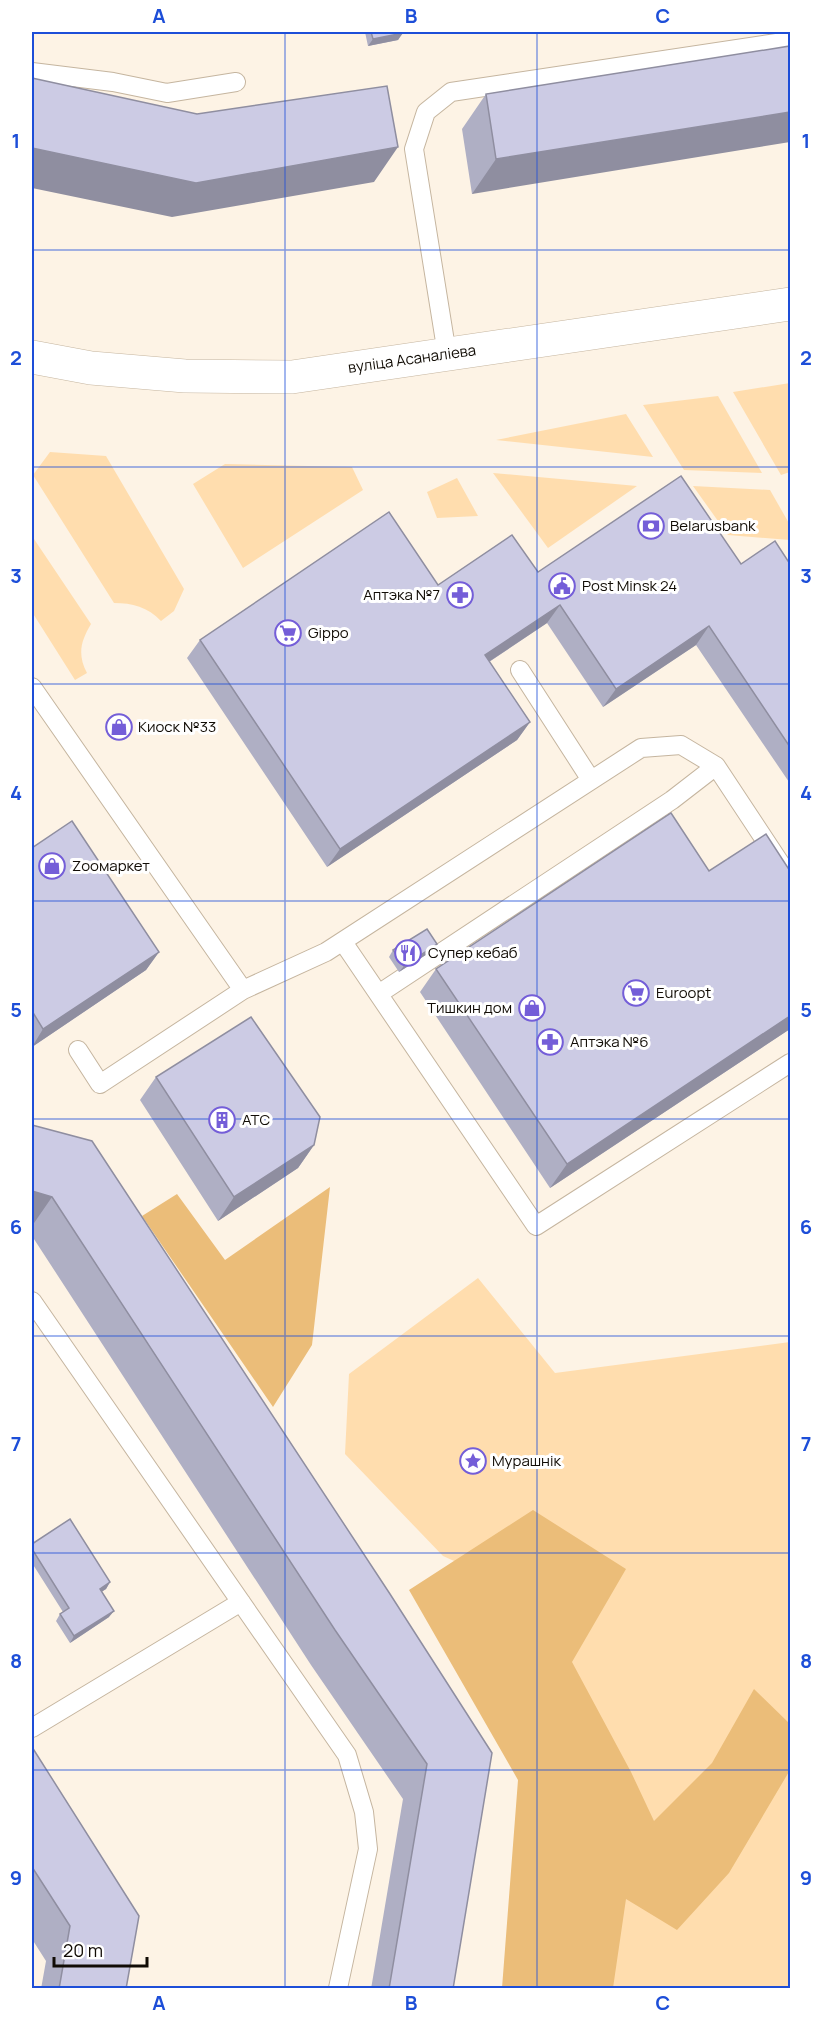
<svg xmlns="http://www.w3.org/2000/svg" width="822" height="2020" viewBox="0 0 822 2020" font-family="Manrope,sans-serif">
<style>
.green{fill:#ffddae}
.forest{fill:#ebbd79}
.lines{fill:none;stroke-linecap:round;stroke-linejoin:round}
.lane-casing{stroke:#c5b59f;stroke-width:20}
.secondary-casing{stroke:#c5b59f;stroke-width:34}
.lane{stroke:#fff;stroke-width:18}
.secondary{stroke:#fff;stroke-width:33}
.wall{fill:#afafc4}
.shaded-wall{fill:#8f8ea0}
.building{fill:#cccbe4;stroke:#8f8ea0;stroke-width:1.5}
.grid{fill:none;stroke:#1d4ed8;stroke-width:1.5;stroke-opacity:0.55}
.labels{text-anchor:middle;stroke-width:6;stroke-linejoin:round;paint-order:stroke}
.street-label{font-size:15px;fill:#110c05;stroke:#fff}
.poi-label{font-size:15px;fill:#110c05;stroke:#fff;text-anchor:start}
.neatline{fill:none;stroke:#1d4ed8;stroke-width:2}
.grid-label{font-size:20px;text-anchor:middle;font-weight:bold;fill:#1d4ed8}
</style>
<rect width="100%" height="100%" fill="#fdf3e5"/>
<path class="green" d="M 790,383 L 790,472 L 781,475 L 733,392 Z
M 718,396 L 762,473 L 684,470 L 643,405 Z
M 626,414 L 653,457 L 496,440 Z
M 50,452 L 106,456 L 184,589 L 174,611 L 161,621 C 148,607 132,603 114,603 L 33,475 Z
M 225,464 L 352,467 L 363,490 L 243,568 L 193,484 Z
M 493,473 L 637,486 L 548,548 Z
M 457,478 L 478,516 L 437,518 L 427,492 Z
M 693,486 L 770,490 L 790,525 L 790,540 L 728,535 Z
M 32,536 L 91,624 C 81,641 77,654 87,673 L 75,680 L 32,612 Z
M 478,1278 L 555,1373 L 790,1342 L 790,1988 L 527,1988 L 532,1596 L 443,1556 L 345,1454 L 349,1374 Z"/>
<path class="forest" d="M 330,1187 L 312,1345 L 273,1407 L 142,1216 L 177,1194 L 225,1260 Z
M 533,1510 L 626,1569 L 572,1662 L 631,1772 L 654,1821 L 712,1763 L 754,1689 L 790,1724 L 790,1770 L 729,1873 L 677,1930 L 626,1899 L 613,1988 L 502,1988 L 518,1780 L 409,1590 Z"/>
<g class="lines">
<g class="lane-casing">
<path id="lane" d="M 32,72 L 113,82 L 167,93 L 236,82
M 447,354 L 414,149 L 426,112 L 451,92 L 790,41
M 520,670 L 591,780
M 32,687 L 243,990 L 326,952 L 641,748 L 681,745 L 716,766 L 790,878
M 343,942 L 536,1226 L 790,1063
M 380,993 L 672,800 L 716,766
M 78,1050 L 100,1084 L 243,990
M 32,1301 L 347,1755 L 364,1812 L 368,1849 L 338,1988
M 32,1728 L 241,1602"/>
</g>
<g class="secondary-casing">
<path id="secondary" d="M 32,357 L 91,368 L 185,376 L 292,377 L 790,304"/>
</g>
<use href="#lane" class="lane"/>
<use href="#secondary" class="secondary"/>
</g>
<path class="wall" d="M 365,32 L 402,32 L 398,40 L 368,46 Z
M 790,46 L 472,194 L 462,129 L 486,94 Z
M 741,564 L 790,564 L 790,781 L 789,782 L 696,645 L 603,707 L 547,623 L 489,662 L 530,722 L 517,740 L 327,867 L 187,658 L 200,640 L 438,585 L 538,572 Z
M 32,848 L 159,952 L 146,970 L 32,1047 Z
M 709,871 L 790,871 L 790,1029 L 550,1188 L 420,992 L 436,969 Z
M 437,944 L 432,951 L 399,972 L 389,957 L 393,950 Z
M 156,1077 L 314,1145 L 298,1168 L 218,1221 L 140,1100 Z
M 32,1125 L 492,1753 L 453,1989 L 371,1989 L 403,1799 L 311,1665 L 32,1236 Z
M 32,1544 L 110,1582 L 106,1589 L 101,1592 L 109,1617 L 70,1643 L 56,1621 L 60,1614 L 63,1612 L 32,1563 Z
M 32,1747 L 126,1989 L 41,1989 L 46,1961 L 32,1939 Z"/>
<path class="shaded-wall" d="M 403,33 L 398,40 L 368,46 L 373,39 Z
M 790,112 L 790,142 L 472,194 L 496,159 Z
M 398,147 L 374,182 L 172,217 L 32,188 L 32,148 Z
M 560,605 L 547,623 L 472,673 L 485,655 Z
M 709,626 L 696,645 L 603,707 L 616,689 Z
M 530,722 L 517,740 L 327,867 L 340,849 Z
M 437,944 L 432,951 L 399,972 L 404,966 Z
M 159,952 L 146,970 L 32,1047 L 43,1029 Z
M 790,1016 L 790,1029 L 550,1188 L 567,1164 Z
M 314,1145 L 298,1168 L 218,1221 L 234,1197 Z
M 32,1191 L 52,1197 L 32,1226 Z
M 110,1582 L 106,1589 L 95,1596 L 100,1589 Z
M 114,1611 L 109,1617 L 70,1643 L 74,1636 Z"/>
<path class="building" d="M 371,32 L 402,32 L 403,33 L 373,39 Z
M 790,46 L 790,112 L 496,159 L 486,94 Z
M 32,57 L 33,57 L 32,78 Z
M 32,78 L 197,114 L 387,86 L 398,147 L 196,183 L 32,148 Z
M 681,476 L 741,564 L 775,541 L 790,564 L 790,747 L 709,626 L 616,689 L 560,605 L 485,655 L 530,722 L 340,849 L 200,640 L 389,512 L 438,585 L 512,535 L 538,572 Z
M 671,813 L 709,871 L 766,834 L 790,871 L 790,1016 L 567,1164 L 436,969 Z
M 72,821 L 159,952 L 43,1029 L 32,1011 L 32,848 Z
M 427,929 L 437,944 L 404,966 L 393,950 Z
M 251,1017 L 320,1117 L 314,1145 L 234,1197 L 156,1077 Z
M 32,1125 L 92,1141 L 390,1594 L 492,1753 L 453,1989 L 389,1989 L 427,1764 L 335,1630 L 52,1197 L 32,1191 Z
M 70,1519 L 110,1582 L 100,1589 L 114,1611 L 74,1636 L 60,1614 L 69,1608 L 32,1549 L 32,1544 Z
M 32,1747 L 139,1916 L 126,1989 L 59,1989 L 70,1926 L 32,1867 Z"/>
<path class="grid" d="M 285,32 L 285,1988M 537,32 L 537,1988M 32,250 L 790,250M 32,467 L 790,467M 32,684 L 790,684M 32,901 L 790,901M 32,1119 L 790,1119M 32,1336 L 790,1336M 32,1553 L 790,1553M 32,1770 L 790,1770"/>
<defs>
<g id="bank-ring" transform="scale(1.35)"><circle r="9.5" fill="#fff" stroke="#745ed8" stroke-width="1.5"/><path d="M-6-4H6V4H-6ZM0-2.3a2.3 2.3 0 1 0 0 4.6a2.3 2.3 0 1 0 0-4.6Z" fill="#745ed8"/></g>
<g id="civic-ring" transform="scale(1.35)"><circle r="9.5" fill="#fff" stroke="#745ed8" stroke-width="1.5"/><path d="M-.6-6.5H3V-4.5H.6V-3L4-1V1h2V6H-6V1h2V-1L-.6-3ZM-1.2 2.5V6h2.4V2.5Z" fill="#745ed8"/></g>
<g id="pharmacy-ring" transform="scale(1.35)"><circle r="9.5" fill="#fff" stroke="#745ed8" stroke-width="1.5"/><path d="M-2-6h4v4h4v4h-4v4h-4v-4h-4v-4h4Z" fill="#745ed8"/></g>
<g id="supermarket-ring" transform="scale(1.35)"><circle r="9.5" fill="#fff" stroke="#745ed8" stroke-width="1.5"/><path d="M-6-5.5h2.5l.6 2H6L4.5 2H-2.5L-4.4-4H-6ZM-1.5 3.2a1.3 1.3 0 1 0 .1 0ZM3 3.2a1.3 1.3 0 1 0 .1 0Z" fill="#745ed8"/></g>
<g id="shop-ring" transform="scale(1.35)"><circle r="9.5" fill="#fff" stroke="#745ed8" stroke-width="1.5"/><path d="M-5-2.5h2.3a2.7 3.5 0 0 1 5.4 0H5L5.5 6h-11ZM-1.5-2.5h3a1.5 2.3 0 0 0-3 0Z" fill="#745ed8"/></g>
<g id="restaurant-ring" transform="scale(1.35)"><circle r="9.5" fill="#fff" stroke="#745ed8" stroke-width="1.5"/><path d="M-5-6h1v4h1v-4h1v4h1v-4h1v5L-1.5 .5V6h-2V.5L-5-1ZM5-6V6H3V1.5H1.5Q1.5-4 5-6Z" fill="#745ed8"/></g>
<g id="building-ring" transform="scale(1.35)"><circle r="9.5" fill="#fff" stroke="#745ed8" stroke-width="1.5"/><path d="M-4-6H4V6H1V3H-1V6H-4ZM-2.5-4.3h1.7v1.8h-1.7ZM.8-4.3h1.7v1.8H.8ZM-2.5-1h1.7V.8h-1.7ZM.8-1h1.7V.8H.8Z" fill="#745ed8"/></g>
<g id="sight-ring" transform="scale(1.35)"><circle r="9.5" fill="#fff" stroke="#745ed8" stroke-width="1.5"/><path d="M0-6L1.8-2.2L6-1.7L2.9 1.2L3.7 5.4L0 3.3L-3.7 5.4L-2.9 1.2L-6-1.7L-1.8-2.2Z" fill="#745ed8"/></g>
</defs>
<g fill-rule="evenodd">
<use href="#bank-ring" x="651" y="526"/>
<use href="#civic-ring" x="562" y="586"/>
<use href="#pharmacy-ring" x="460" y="595"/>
<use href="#supermarket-ring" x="288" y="633"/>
<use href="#shop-ring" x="119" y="727"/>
<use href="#shop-ring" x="52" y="866"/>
<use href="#restaurant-ring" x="408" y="953"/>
<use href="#supermarket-ring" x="636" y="993"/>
<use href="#shop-ring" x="532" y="1008"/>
<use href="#pharmacy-ring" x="550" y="1042"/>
<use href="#building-ring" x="222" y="1120"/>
<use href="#sight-ring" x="473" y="1461"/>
</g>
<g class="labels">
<g class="street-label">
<text transform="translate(412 359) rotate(-8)" y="5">вуліца Асаналіева</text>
</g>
<g class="poi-label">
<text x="670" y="531">Belarusbank</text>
<text x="582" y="591">Post Minsk 24</text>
<text x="440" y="600" text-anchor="end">Аптэка №7</text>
<text x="308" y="638">Gippo</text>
<text x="138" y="732">Киоск №33</text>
<text x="72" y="871">Zooмаркет</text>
<text x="428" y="958">Супер кебаб</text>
<text x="656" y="998">Euroopt</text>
<text x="512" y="1013" text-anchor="end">Тишкин дом</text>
<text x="570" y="1047">Аптэка №6</text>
<text x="242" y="1125">АТС</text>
<text x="492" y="1466">Мурашнік</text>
</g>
</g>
<rect width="822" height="2020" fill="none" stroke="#ffffff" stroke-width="66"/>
<path d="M54 1957v9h93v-9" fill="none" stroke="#110c05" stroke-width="3"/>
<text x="63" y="1957" font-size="18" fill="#110c05" stroke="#ffffff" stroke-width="4.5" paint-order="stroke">20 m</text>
<rect x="33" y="33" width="756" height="1954" class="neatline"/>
<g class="grid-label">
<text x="159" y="23">A</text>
<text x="411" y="23">B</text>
<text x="663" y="23">C</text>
<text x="16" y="148">1</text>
<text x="806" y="148">1</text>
<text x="16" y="365">2</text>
<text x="806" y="365">2</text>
<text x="16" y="583">3</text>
<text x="806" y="583">3</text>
<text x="16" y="800">4</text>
<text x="806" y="800">4</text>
<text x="16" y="1017">5</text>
<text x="806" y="1017">5</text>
<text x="16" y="1234">6</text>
<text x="806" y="1234">6</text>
<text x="16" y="1451">7</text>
<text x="806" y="1451">7</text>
<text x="16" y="1668">8</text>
<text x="806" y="1668">8</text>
<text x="16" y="1885">9</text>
<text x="806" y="1885">9</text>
<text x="159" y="2010">A</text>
<text x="411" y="2010">B</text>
<text x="663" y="2010">C</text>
</g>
</svg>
